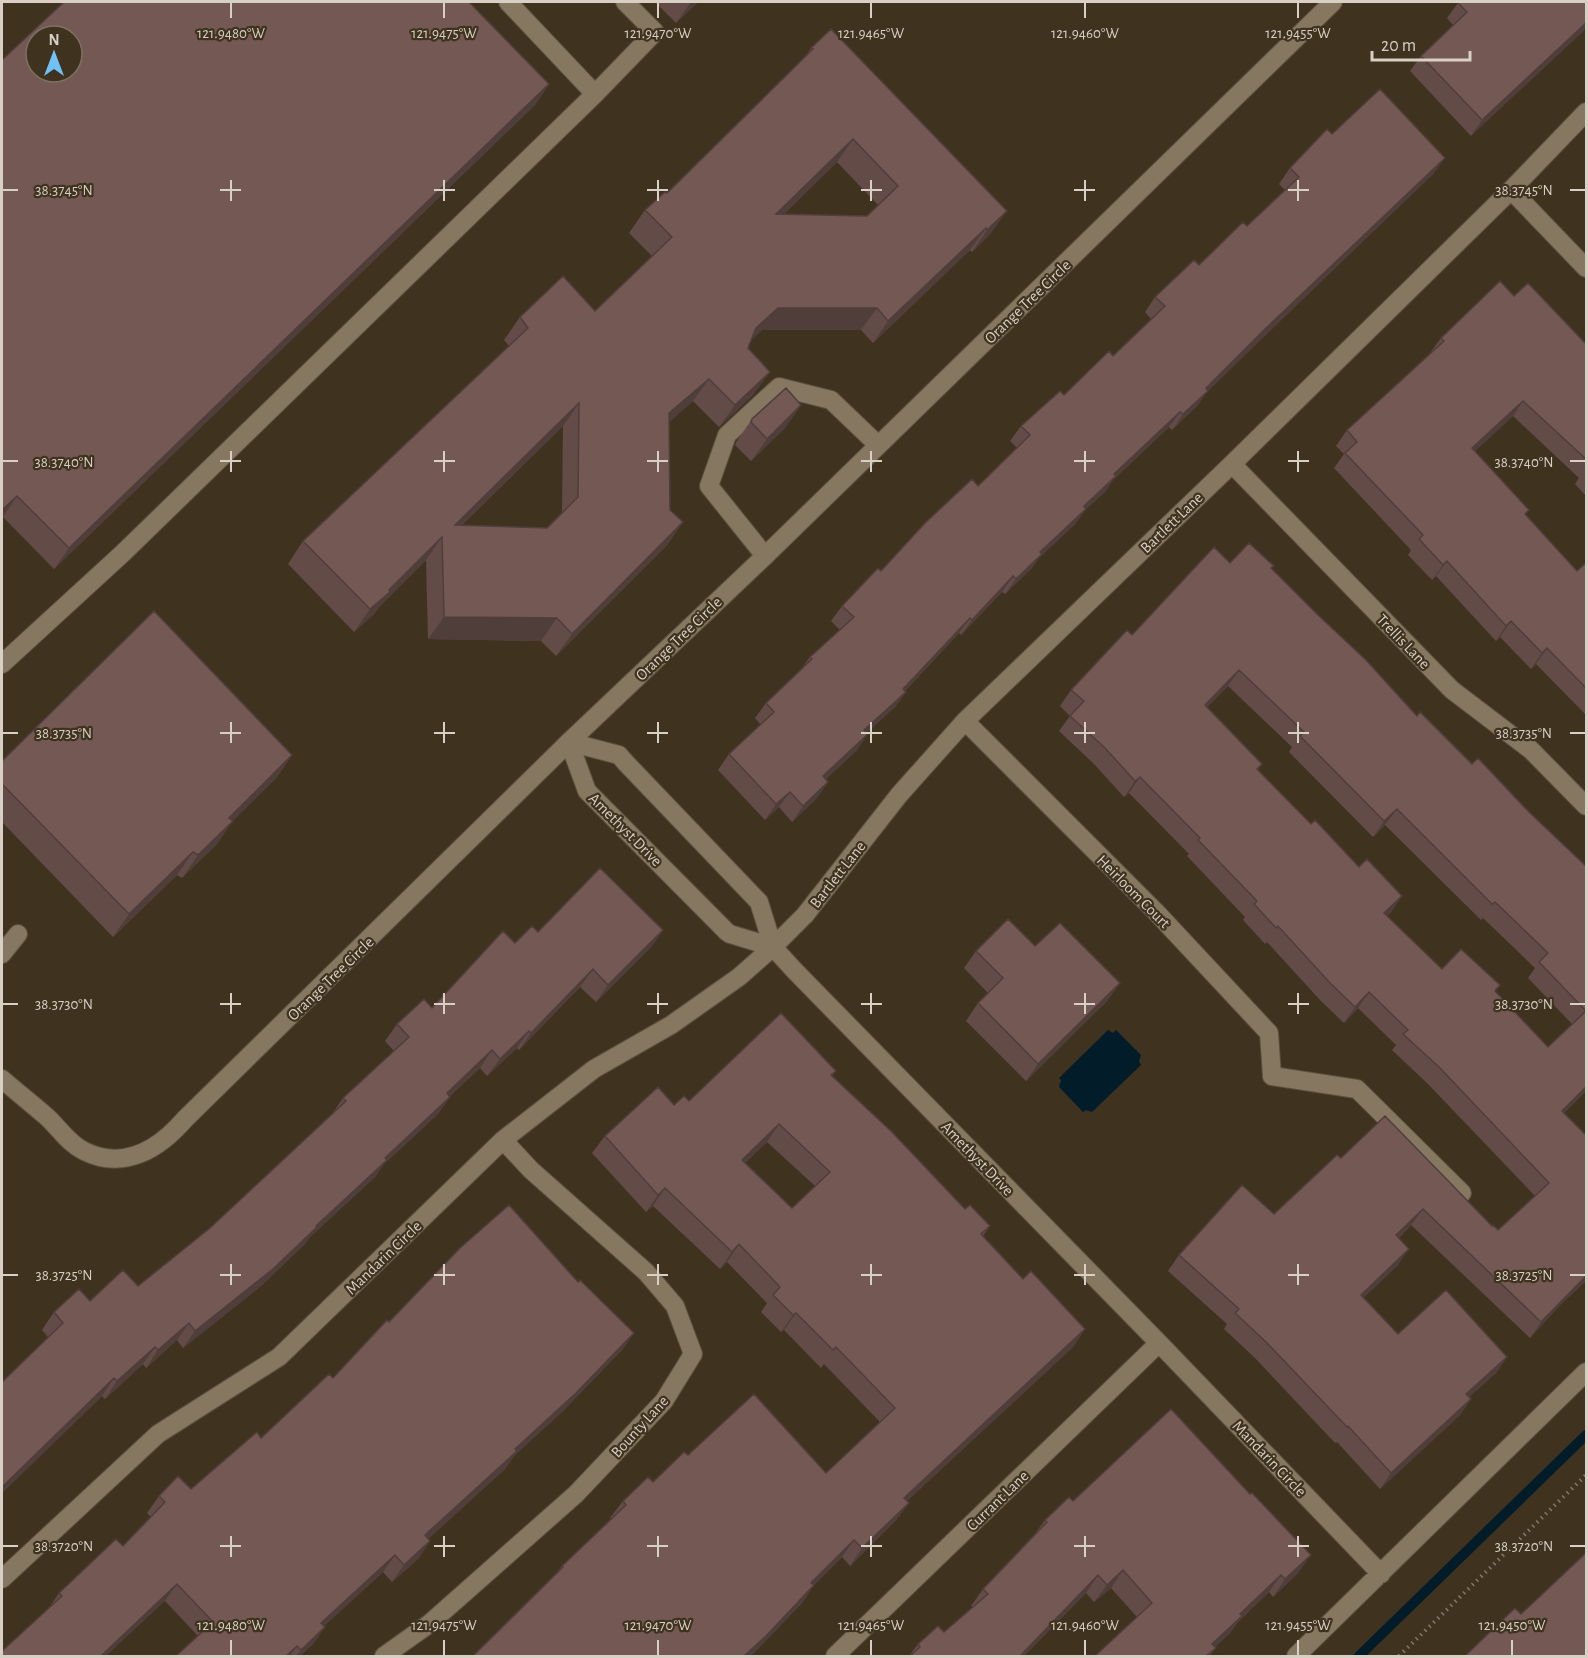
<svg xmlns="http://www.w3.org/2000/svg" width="1588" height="1658" viewBox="0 0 1588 1658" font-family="'Alegreya Sans',sans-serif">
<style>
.water{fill:#021c2a}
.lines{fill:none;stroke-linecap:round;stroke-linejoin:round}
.stream{stroke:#021c2a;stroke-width:10}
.service-casing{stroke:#5b5140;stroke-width:20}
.minor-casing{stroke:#5b5140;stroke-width:20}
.path{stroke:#837969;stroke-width:4;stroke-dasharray:1.5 4.5;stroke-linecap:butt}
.service{stroke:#857760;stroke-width:18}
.minor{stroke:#857760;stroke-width:18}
.wall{fill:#634c48;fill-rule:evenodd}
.shaded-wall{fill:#503e3b}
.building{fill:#735854;stroke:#503e3b;stroke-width:1.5;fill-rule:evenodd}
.ticks{fill:none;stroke:#d8d0c4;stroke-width:2}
.labels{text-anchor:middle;stroke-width:4.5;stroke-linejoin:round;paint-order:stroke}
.street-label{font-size:16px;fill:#d8d0c4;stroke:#3f331f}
.ticks-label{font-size:15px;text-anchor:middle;fill:#d8d0c4;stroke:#3f331f;stroke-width:4.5;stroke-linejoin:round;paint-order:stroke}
</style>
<rect width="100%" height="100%" fill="#3f331f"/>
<path class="water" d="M 1108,1030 L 1113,1033 L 1116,1030 L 1141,1055 L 1139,1061 L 1141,1065 L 1092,1112 L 1086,1110 L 1083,1112 L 1059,1087 L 1061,1080 L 1059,1078 Z"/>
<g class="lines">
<path class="stream" d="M 1359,1656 L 1586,1435"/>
<g class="service-casing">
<path id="service" d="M 508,2 L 595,94
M 765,556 L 709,486 L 727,435 L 779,387 L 831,400 L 878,445
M 2,664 L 123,553 L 595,94 L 655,32 L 625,2
M 2,954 L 18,934
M 1272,1076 L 1357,1089 L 1462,1193"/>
</g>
<g class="minor-casing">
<path id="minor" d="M 1511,190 L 1586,268
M 1232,464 L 1452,690 L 1531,750 L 1586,806
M 965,721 L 1156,912 L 1269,1033 L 1272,1076
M 569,742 L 619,755 L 625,762 L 759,902 L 773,947 L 794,970 L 1159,1343 L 1381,1574
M 569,742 L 587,791 L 727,932 L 730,934 L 773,947
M 2,1079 C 17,1092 32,1104 47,1117 C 59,1128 69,1144 84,1151 C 124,1171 159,1149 185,1119 L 569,742 L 765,556 L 1333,2
M 2,1579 L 158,1434 L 279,1357 L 503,1140 L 594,1069 L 671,1025 L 739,977 L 773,947 L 805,915 L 899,795 L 965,721 L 1232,464 L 1511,190 L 1586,112
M 384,1656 L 429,1624 L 576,1494 L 664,1401 L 693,1354 L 675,1306 L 646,1272 L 531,1170 L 503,1140
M 835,1656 L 1159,1343
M 1296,1656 L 1586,1372"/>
</g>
<path class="path" d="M 1399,1656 L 1586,1475"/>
<use href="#service" class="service"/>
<use href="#minor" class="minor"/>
</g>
<path class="wall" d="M 655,2 L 698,2 L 676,23 Z
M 1587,2 L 1471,136 L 1410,71 L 1421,56 L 1453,25 L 1447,18 L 1458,3 Z
M 811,48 L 991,233 L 972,252 L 970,250 L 873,343 L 861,330 L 762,330 L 751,340 L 748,348 L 754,394 L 719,427 L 693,401 L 669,422 L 670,510 L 683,522 L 667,545 L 556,656 L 541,641 L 428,639 L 426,560 L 381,605 L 374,614 L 354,632 L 288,564 L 303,541 L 509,346 L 504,340 L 520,317 L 595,311 L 652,256 L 629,233 L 645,210 L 667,193 L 803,60 ZM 837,162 L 878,205 L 867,216 L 783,215 ZM 563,426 L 562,513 L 547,528 L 462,525 Z
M 2,60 L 549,84 L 535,105 L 54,569 L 3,517 L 2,518 Z
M 1332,134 L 1434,173 L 1253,347 L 1206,393 L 1197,406 L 1172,430 L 1169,427 L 1112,481 L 1105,492 L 1086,509 L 1075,524 L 1039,558 L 1031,569 L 1005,594 L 1002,592 L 961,635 L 959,633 L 905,691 L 906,692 L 895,707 L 866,733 L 857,750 L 826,779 L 828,782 L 817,798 L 792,822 L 779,807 L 765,820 L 718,770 L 729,754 L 761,725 L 755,718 L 766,703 L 802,668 L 810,657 L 840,630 L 831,621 L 842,606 L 978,486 L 1017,448 L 1010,441 L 1021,426 L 1064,395 L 1113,356 L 1151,319 L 1145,312 L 1155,297 L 1199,265 L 1247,226 L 1285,190 L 1279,184 L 1290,168 Z
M 1514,296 L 1587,345 L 1587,497 L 1575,484 L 1579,478 L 1513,416 L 1475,451 L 1526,515 L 1577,571 L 1587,562 L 1587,716 L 1536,664 L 1531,669 L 1500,637 L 1496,641 L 1436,576 L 1432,580 L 1408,555 L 1411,550 L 1334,468 L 1344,454 L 1336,446 L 1347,430 L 1431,354 L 1430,353 L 1441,338 Z
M 801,405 L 785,428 L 751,461 L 735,445 L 737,441 L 752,419 Z
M 1230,563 L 1272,569 L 1417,716 L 1472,764 L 1529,812 L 1587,867 L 1587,1090 L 1564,1113 L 1587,1136 L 1587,1280 L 1561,1304 L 1530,1338 L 1411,1225 L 1399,1238 L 1398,1265 L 1363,1298 L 1398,1334 L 1507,1357 L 1496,1373 L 1469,1397 L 1471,1399 L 1460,1415 L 1380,1489 L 1337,1442 L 1335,1443 L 1255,1358 L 1224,1329 L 1227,1324 L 1168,1271 L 1179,1255 L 1274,1214 L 1341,1158 L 1492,1226 L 1498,1230 L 1535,1196 L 1428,1084 L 1392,1050 L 1396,1045 L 1358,1008 L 1344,1023 L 1320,1000 L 1267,942 L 1265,944 L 1243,920 L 1245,917 L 1187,856 L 1189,854 L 1129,793 L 1124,797 L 1094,764 L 1059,731 L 1070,716 L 1060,706 L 1071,690 L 1132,635 ZM 1228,686 L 1292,747 L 1289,752 L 1373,837 L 1385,825 L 1481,920 L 1483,918 L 1535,968 L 1528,978 L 1572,1024 L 1548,1047 L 1496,992 L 1442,969 L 1387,916 L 1391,912 L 1402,896 L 1359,867 L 1311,824 L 1258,770 L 1262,764 L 1207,707 Z
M 292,755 L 277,777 L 232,821 L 217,844 L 182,878 L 177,875 L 113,937 L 2,822 L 2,761 Z
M 663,930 L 651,947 L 596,1002 L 580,987 L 519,1050 L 517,1048 L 487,1076 L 480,1068 L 450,1096 L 450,1097 L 438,1114 L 384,1164 L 375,1177 L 309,1238 L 305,1244 L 261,1286 L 183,1348 L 177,1340 L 146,1368 L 143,1364 L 105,1399 L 102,1396 L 2,1493 L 2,1382 L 48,1337 L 42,1330 L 54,1312 L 138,1286 L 210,1228 L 332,1114 L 343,1098 L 394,1051 L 385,1041 L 397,1024 L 432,1008 L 515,943 L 538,932 Z
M 1035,946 L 1120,983 L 1107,1001 L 1026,1081 L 966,1021 L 978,1003 L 988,993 L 964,968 L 976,951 Z
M 836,1071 L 832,1076 L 965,1209 L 990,1226 L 983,1236 L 1023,1279 L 1085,1329 L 1073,1347 L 907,1501 L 909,1503 L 896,1520 L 850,1566 L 842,1557 L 814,1585 L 802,1603 L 754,1653 L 555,1575 L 562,1566 L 611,1519 L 610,1518 L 623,1501 L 653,1482 L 688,1455 L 826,1473 L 880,1422 L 824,1364 L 821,1368 L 784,1330 L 781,1332 L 761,1312 L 767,1303 L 727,1262 L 720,1269 L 653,1206 L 646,1212 L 592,1153 L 605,1136 L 674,1105 ZM 767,1142 L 815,1186 L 792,1208 L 745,1163 Z
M 578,1282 L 634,1333 L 622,1350 L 563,1411 L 514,1456 L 505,1469 L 428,1539 L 430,1541 L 418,1559 L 392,1582 L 383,1572 L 324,1626 L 325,1627 L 313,1644 L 300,1656 L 176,1656 L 198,1636 L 165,1601 L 49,1608 L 59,1593 L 123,1546 L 151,1517 L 147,1513 L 159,1496 L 191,1489 L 261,1438 L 333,1378 L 389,1322 Z
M 1073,1501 L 1299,1572 L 1273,1597 L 1269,1592 L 1238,1622 L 1230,1633 L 1215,1647 L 1216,1648 L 1209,1656 L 1095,1656 L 1137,1617 L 1111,1588 L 1094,1602 L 1086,1593 L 1024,1656 L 909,1656 L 918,1644 L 944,1632 L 973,1607 L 971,1606 L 983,1589 L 1034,1535 L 1045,1520 Z"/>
<path class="shaded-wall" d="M 691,2 L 698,2 L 676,23 Z
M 1587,22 L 1587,28 L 1471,136 L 1482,120 Z
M 549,84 L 535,105 L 54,569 L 69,548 Z
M 853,139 L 837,162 L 760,237 L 776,214 Z
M 1445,158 L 1434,173 L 1253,347 L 1206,393 L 1197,406 L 1172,430 L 1183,414 L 1206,388 L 1263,331 Z
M 1007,211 L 991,233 L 972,252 L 987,230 Z
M 986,228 L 970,250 L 873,343 L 888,321 Z
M 778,308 L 877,308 L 861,330 L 762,330 L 740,351 L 756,328 Z
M 770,372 L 754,394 L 719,427 L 735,405 Z
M 709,379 L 693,401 L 654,436 L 669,413 Z
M 1523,401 L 1513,416 L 1461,464 L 1472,448 Z
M 579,403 L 563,426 L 442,544 L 455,525 Z
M 801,405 L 785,428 L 751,461 L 767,439 Z
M 1180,412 L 1169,427 L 1112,481 L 1105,492 L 1086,509 L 1075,524 L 1039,558 L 1031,569 L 1005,594 L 1016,579 L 1084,506 L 1114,474 Z
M 17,496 L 3,517 L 2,518 L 2,510 Z
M 683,522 L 667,545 L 556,656 L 572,634 Z
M 442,537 L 426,560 L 381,605 L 374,614 L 354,632 L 370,609 Z
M 1447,561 L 1436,576 L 1432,580 L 1443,565 Z
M 1013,576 L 1002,592 L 961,635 L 972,620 Z
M 444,617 L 557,618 L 541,641 L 428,639 Z
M 970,618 L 959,633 L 896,700 L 906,692 L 895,707 L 853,746 L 864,730 Z
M 1511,621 L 1500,637 L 1496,641 L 1506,626 Z
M 1547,648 L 1536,664 L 1531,669 L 1542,653 Z
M 1239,670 L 1228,686 L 1194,721 L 1205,705 Z
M 868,734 L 857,750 L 812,792 L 823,776 Z
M 292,755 L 277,777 L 213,841 L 229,818 Z
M 1140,777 L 1129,793 L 1124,797 L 1135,781 Z
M 828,782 L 817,798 L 792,822 L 803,806 Z
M 790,792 L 779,807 L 765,820 L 776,804 Z
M 1397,809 L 1385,825 L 1373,837 L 1384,821 Z
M 233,821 L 217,844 L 182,878 L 198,855 Z
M 193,852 L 177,875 L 113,937 L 129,914 Z
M 1402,896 L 1391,912 L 1372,929 L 1384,913 Z
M 663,930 L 651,947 L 596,1002 L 608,985 Z
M 593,969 L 580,987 L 519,1050 L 531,1033 Z
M 1120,983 L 1107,1001 L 1026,1081 L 1038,1064 Z
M 1369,992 L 1358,1008 L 1344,1023 L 1355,1007 Z
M 529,1031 L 517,1048 L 487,1076 L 500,1059 Z
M 492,1050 L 480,1068 L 435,1110 L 447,1093 Z
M 1587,1086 L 1587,1090 L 1551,1127 L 1562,1111 Z
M 450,1097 L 438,1114 L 384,1164 L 375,1177 L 309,1238 L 305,1244 L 261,1286 L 183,1348 L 195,1331 L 316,1226 L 385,1158 Z
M 779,1124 L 767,1142 L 730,1177 L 742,1160 Z
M 665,1188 L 653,1206 L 646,1212 L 658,1195 Z
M 1423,1209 L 1411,1225 L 1385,1251 L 1396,1235 Z
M 739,1244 L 727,1262 L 720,1269 L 732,1252 Z
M 1409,1249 L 1398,1265 L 1350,1311 L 1361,1295 Z
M 1587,1275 L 1587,1280 L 1561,1304 L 1530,1338 L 1541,1322 Z
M 796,1313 L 784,1330 L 781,1332 L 793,1315 Z
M 189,1323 L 177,1340 L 146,1368 L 158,1350 Z
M 1085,1329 L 1073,1347 L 892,1515 L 904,1498 Z
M 634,1333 L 622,1350 L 563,1411 L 514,1456 L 505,1469 L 413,1553 L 425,1535 L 515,1449 Z
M 155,1347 L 143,1364 L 105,1399 L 117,1381 Z
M 1507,1357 L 1496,1373 L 1455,1410 L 1466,1394 Z
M 114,1378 L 102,1396 L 2,1493 L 2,1487 Z
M 1471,1399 L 1460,1415 L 1380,1489 L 1391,1473 Z
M 909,1503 L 896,1520 L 850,1566 L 862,1548 Z
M 854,1540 L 842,1557 L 799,1600 L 811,1583 Z
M 430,1541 L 418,1559 L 392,1582 L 404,1565 Z
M 395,1555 L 383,1572 L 309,1640 L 321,1623 Z
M 1311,1555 L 1299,1572 L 1273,1597 L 1285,1579 Z
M 1123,1570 L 1111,1588 L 1094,1602 L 1107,1585 Z
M 1098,1575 L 1086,1593 L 1024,1656 L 1020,1656 Z
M 1281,1575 L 1269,1592 L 1238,1622 L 1230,1633 L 1205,1656 L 1212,1644 L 1240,1614 Z
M 177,1584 L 165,1601 L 106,1656 L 100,1656 Z
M 814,1585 L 802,1603 L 754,1653 L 751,1656 L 744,1656 Z
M 325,1627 L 313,1644 L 300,1656 L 296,1656 L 301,1650 Z
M 297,1646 L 290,1656 L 286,1656 Z"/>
<path class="building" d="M 64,2 L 469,2 L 549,84 L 69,548 L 17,496 L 2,510 L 2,60 ZM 36,36 L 72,36 L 72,72 L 36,72 Z
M 1459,2 L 1587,2 L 1587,22 L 1482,120 L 1421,56 L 1467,12 L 1458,3 Z
M 831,29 L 1007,211 L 987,230 L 986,228 L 888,321 L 877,308 L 778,308 L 756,328 L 748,348 L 770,372 L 735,405 L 709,379 L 669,413 L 670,510 L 683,522 L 572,634 L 557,618 L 444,617 L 442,537 L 389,590 L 390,592 L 370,609 L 303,541 L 528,328 L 520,317 L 563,276 L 595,311 L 672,237 L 645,210 L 665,192 L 667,193 L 813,49 L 811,48 ZM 853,139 L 898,186 L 867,216 L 776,214 ZM 579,403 L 578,497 L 547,528 L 455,525 Z
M 1380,89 L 1445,158 L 1263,331 L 1206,388 L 1208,391 L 1183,414 L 1180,412 L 1114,474 L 1116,476 L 1084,506 L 1086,509 L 1040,552 L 1042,554 L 1016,579 L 1013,576 L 972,620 L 970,618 L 903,689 L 906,692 L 864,730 L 868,734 L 823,776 L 828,782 L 803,806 L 790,792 L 776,804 L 729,754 L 774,712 L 766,703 L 812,659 L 810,657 L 854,617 L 842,606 L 878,568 L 881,571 L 925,523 L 972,479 L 978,486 L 1030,435 L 1021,426 L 1060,391 L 1064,395 L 1109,351 L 1113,356 L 1165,306 L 1155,297 L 1194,260 L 1199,265 L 1243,222 L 1247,226 L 1299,177 L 1290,168 L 1327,129 L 1332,134 Z
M 1500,281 L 1514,296 L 1528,283 L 1587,345 L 1587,460 L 1523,401 L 1472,448 L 1529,510 L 1525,514 L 1577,571 L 1587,562 L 1587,689 L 1547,648 L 1542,653 L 1511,621 L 1506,626 L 1447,561 L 1443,565 L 1419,539 L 1423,535 L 1345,453 L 1357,442 L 1347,430 L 1444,341 L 1441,338 Z
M 786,388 L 801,405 L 767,439 L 751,422 L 752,419 Z
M 1249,543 L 1274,566 L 1271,568 L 1318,615 L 1366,660 L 1417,716 L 1420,712 L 1472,764 L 1478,758 L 1529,812 L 1587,867 L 1587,1086 L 1562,1111 L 1587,1136 L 1587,1275 L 1541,1322 L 1423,1209 L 1396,1235 L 1409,1249 L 1361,1295 L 1398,1334 L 1446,1290 L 1507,1357 L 1466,1394 L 1471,1399 L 1391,1473 L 1348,1426 L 1347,1427 L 1266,1342 L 1235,1313 L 1239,1309 L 1179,1255 L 1242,1185 L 1274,1214 L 1337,1155 L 1341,1158 L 1385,1116 L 1492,1226 L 1493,1225 L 1498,1230 L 1549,1183 L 1440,1068 L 1403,1034 L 1408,1030 L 1369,992 L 1355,1007 L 1331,984 L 1278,926 L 1276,928 L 1254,904 L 1257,901 L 1198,840 L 1200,838 L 1140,777 L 1135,781 L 1105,748 L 1070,716 L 1084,701 L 1071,690 L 1127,630 L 1132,635 L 1214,547 L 1230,563 ZM 1239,670 L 1304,732 L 1300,736 L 1384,821 L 1397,809 L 1492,904 L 1495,902 L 1548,953 L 1539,962 L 1586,1011 L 1548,1047 L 1495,991 L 1500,985 L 1461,949 L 1442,969 L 1384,913 L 1402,896 L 1367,859 L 1359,867 L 1315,820 L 1311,824 L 1257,769 L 1262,764 L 1205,705 Z
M 154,611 L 292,755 L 229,818 L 233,821 L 198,855 L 193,852 L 129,914 L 2,784 L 2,761 Z
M 600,868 L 663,930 L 608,985 L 593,969 L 531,1033 L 529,1031 L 500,1059 L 492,1050 L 447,1093 L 450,1097 L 385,1158 L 387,1160 L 316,1226 L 317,1227 L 273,1269 L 195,1331 L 189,1323 L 158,1350 L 155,1347 L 117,1381 L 114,1378 L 2,1487 L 2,1382 L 63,1323 L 54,1312 L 79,1289 L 90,1301 L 123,1270 L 138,1286 L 210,1228 L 346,1101 L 343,1098 L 409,1037 L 397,1024 L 424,999 L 432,1008 L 503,931 L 515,943 L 532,926 L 538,932 Z
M 1008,919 L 1035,946 L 1060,923 L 1120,983 L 1038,1064 L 978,1003 L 1003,978 L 976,951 Z
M 781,1013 L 836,1071 L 831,1075 L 891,1131 L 965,1209 L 970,1205 L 990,1226 L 981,1234 L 1023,1279 L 1031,1271 L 1085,1329 L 904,1498 L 909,1503 L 862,1548 L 854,1540 L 811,1583 L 814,1585 L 766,1636 L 744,1656 L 473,1656 L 563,1567 L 562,1566 L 626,1505 L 623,1501 L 648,1477 L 653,1482 L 684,1452 L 688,1455 L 754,1394 L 826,1473 L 895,1408 L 836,1347 L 833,1350 L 796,1313 L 793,1315 L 773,1295 L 780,1287 L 739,1244 L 732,1252 L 665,1188 L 658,1195 L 605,1136 L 658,1087 L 674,1105 L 684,1096 L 689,1101 ZM 779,1124 L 830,1172 L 792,1208 L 742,1160 Z
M 509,1205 L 578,1282 L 580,1280 L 634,1333 L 576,1393 L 515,1449 L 517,1451 L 425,1535 L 430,1541 L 404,1565 L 395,1555 L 321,1623 L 325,1627 L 301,1650 L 297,1646 L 286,1656 L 176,1656 L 213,1622 L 177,1584 L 102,1655 L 103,1656 L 2,1656 L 2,1651 L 62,1596 L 59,1593 L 116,1539 L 123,1546 L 165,1502 L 159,1496 L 178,1476 L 191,1489 L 257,1432 L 261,1438 L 329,1374 L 333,1378 L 387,1320 L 389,1322 L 460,1248 Z
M 1171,1409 L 1250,1494 L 1252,1493 L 1311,1555 L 1285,1579 L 1281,1575 L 1240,1614 L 1242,1616 L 1212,1644 L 1216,1648 L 1206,1656 L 1095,1656 L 1152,1603 L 1123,1570 L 1107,1585 L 1098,1575 L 1020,1656 L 910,1656 L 920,1647 L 918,1644 L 938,1626 L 944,1632 L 988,1594 L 983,1589 L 1047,1522 L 1045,1520 L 1069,1497 L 1073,1501 Z
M 1587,1552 L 1587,1656 L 1465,1656 L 1515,1608 L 1521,1614 Z"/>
<path class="ticks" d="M 231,3 L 231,18M 444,3 L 444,18M 658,3 L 658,18M 871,3 L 871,18M 1085,3 L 1085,18M 1298,3 L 1298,18M 231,180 L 231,201M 444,180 L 444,201M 658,180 L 658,201M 871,180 L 871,201M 1085,180 L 1085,201M 1298,180 L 1298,201M 3,190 L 18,190M 220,190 L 241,190M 434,190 L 455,190M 647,190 L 668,190M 861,190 L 882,190M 1074,190 L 1095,190M 1288,190 L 1309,190M 1570,190 L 1585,190M 231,451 L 231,472M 444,451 L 444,472M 658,451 L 658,472M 871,451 L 871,472M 1085,451 L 1085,472M 1298,451 L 1298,472M 3,461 L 18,461M 220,461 L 241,461M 434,461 L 455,461M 647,461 L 668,461M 861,461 L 882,461M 1074,461 L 1095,461M 1288,461 L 1309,461M 1570,461 L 1585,461M 231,722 L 231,743M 444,722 L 444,743M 658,722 L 658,743M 871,722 L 871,743M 1085,722 L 1085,743M 1298,722 L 1298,743M 3,733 L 18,733M 220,733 L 241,733M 434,733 L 455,733M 647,733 L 668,733M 861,733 L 882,733M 1074,733 L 1095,733M 1288,733 L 1309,733M 1570,733 L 1585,733M 231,993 L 231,1014M 444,993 L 444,1014M 658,993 L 658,1014M 871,993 L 871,1014M 1085,993 L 1085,1014M 1298,993 L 1298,1014M 3,1004 L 18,1004M 220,1004 L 241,1004M 434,1004 L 455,1004M 647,1004 L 668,1004M 861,1004 L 882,1004M 1074,1004 L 1095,1004M 1288,1004 L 1309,1004M 1570,1004 L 1585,1004M 231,1264 L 231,1285M 444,1264 L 444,1285M 658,1264 L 658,1285M 871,1264 L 871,1285M 1085,1264 L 1085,1285M 1298,1264 L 1298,1285M 3,1275 L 18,1275M 220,1275 L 241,1275M 434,1275 L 455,1275M 647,1275 L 668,1275M 861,1275 L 882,1275M 1074,1275 L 1095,1275M 1288,1275 L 1309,1275M 1570,1275 L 1585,1275M 231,1536 L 231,1557M 444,1536 L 444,1557M 658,1536 L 658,1557M 871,1536 L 871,1557M 1085,1536 L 1085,1557M 1298,1536 L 1298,1557M 3,1546 L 18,1546M 220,1546 L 241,1546M 434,1546 L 455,1546M 647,1546 L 668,1546M 861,1546 L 882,1546M 1074,1546 L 1095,1546M 1288,1546 L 1309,1546M 1570,1546 L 1585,1546M 231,1640 L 231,1655M 444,1640 L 444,1655M 658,1640 L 658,1655M 871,1640 L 871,1655M 1085,1640 L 1085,1655M 1298,1640 L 1298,1655M 1512,1640 L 1512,1655"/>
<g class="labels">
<g class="street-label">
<text transform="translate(1027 301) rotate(-44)" y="6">Orange Tree Circle</text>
<text transform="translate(1171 522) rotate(-44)" y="6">Bartlett Lane</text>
<text transform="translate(678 638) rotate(-44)" y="6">Orange Tree Circle</text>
<text transform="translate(1404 641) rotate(46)" y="6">Trellis Lane</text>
<text transform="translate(626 829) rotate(45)" y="6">Amethyst Drive</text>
<text transform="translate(837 874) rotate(-52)" y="6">Bartlett Lane</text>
<text transform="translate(1134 891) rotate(45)" y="6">Heirloom Court</text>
<text transform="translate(330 978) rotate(-44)" y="6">Orange Tree Circle</text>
<text transform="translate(978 1158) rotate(46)" y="6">Amethyst Drive</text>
<text transform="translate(383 1257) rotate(-44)" y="6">Mandarin Circle</text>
<text transform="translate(639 1426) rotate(-48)" y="6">Bounty Lane</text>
<text transform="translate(1270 1458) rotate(46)" y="6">Mandarin Circle</text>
<text transform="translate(997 1500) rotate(-44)" y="6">Currant Lane</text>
</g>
</g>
<g class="ticks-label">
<text x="231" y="38">121.9480°W</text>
<text x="444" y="38">121.9475°W</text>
<text x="658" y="38">121.9470°W</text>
<text x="871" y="38">121.9465°W</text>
<text x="1085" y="38">121.9460°W</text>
<text x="1298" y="38">121.9455°W</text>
<text x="64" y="195">38.3745°N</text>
<text x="1524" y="195">38.3745°N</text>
<text x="64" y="467">38.3740°N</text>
<text x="1524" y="467">38.3740°N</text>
<text x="64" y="738">38.3735°N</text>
<text x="1524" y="738">38.3735°N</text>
<text x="64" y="1009">38.3730°N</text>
<text x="1524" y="1009">38.3730°N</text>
<text x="64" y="1280">38.3725°N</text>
<text x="1524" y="1280">38.3725°N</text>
<text x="64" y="1551">38.3720°N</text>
<text x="1524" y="1551">38.3720°N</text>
<text x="231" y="1630">121.9480°W</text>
<text x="444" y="1630">121.9475°W</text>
<text x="658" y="1630">121.9470°W</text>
<text x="871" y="1630">121.9465°W</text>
<text x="1085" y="1630">121.9460°W</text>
<text x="1298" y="1630">121.9455°W</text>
<text x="1512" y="1630">121.9450°W</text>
</g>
<rect width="1588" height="1658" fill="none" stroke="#d8d0c4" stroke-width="6"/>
<g transform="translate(54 54)"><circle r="28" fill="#3f331f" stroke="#7c7261" stroke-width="1.5"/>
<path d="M0-4.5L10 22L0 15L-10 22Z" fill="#72c1f5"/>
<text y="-9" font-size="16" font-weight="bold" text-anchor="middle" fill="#d8d0c4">N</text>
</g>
<path d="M1372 51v9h98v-9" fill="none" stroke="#d8d0c4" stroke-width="3"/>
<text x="1381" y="51" font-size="18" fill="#d8d0c4" stroke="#3f331f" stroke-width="4.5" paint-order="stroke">20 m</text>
</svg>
